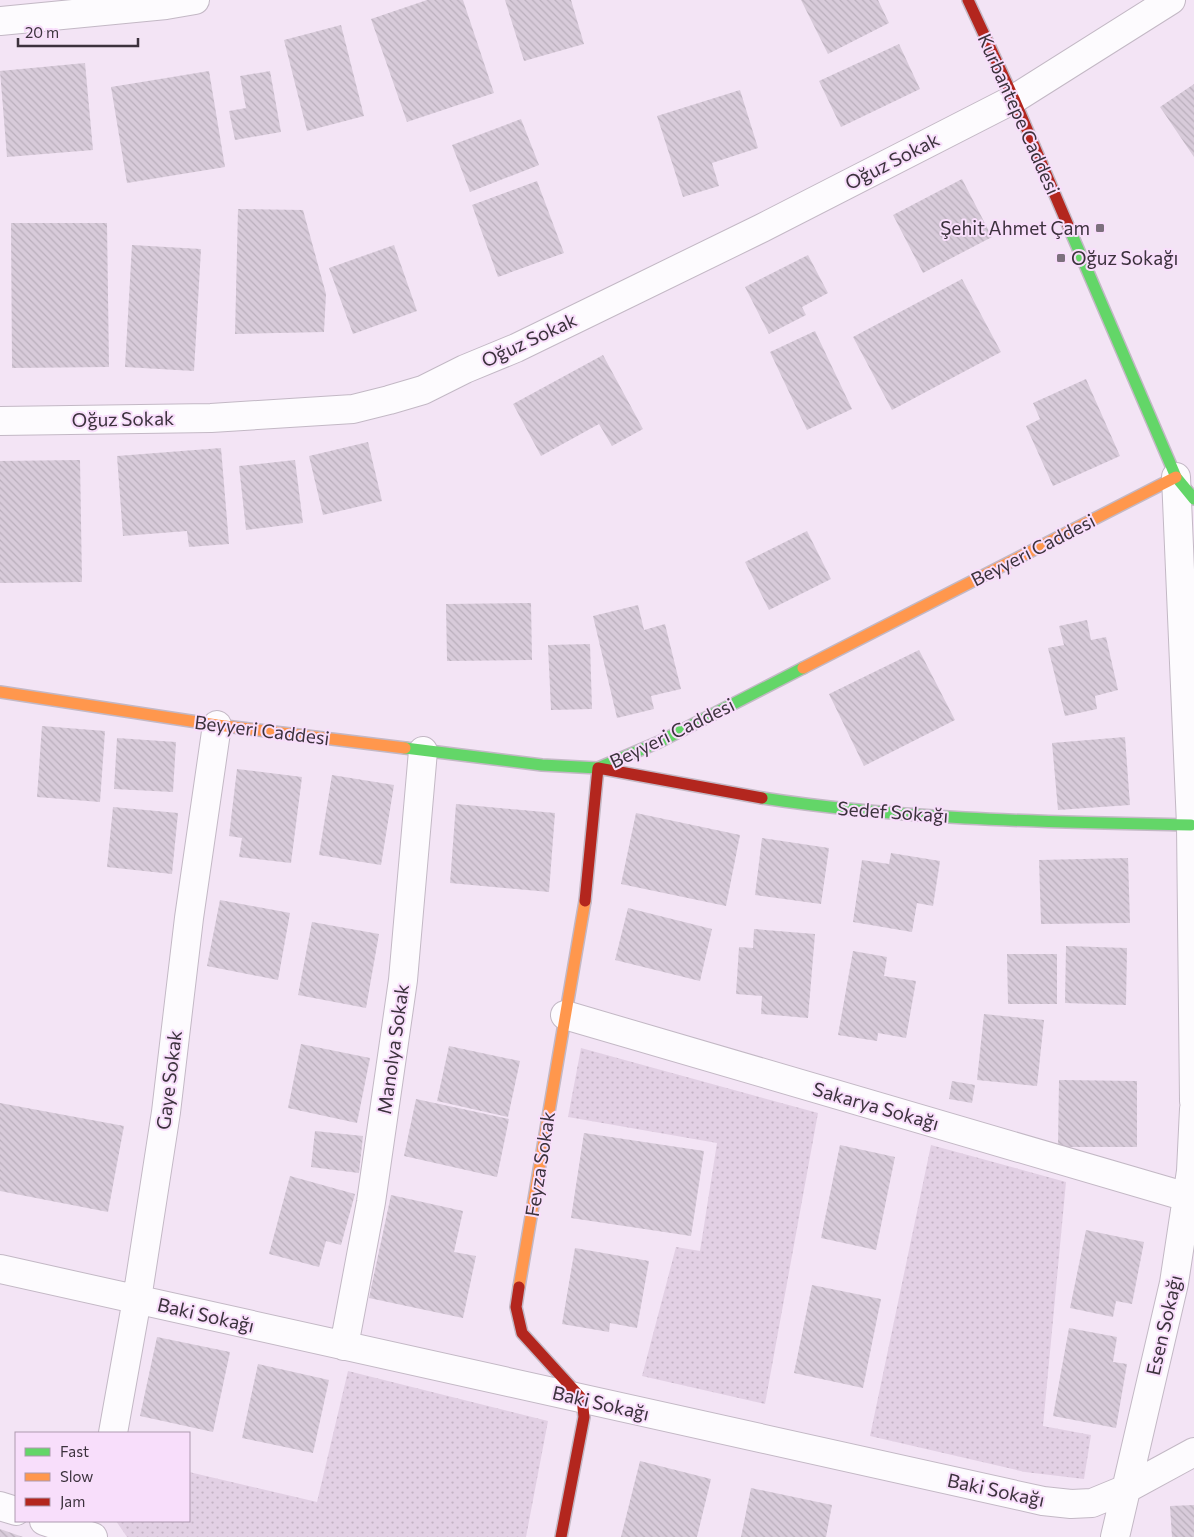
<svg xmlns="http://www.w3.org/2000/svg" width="1194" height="1537" viewBox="0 0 1194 1537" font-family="Commissioner,sans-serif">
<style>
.grass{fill:url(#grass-dots)}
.building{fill:url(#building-back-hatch)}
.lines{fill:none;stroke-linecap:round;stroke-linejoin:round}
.street-casing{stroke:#c3b8c5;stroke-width:30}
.fast-casing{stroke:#c3b8c5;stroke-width:14}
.slow-casing{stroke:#c3b8c5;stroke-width:14}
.jam-casing{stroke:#c3b8c5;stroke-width:14}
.street{stroke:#fdfbfe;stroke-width:28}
.fast{stroke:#63d668;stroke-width:11}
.slow{stroke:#ff974d;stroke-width:11}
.jam{stroke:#b3261e;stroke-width:11}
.poi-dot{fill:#7c707d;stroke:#f8defb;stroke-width:2}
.labels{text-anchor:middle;stroke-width:4;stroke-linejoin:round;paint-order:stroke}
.street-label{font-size:19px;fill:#3c323d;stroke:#f8defb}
.poi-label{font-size:19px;fill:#3c323d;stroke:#f8defb;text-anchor:end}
</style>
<defs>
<pattern id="grass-dots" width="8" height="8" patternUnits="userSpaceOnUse" patternTransform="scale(1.25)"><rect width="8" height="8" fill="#e2d0e4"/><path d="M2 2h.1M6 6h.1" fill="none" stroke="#c3b3c4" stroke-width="1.8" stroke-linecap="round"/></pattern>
<pattern id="building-back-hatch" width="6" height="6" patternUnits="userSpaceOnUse" patternTransform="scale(1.25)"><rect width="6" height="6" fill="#d8cbda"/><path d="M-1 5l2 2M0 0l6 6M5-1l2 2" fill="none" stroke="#baafbc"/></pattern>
</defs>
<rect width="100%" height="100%" fill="#f3e4f5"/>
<path class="grass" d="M 581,1048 L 818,1113 L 765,1404 L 642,1376 L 676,1247 L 700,1251 L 717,1143 L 568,1117 Z
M 931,1145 L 1066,1182 L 1043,1426 L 1091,1435 L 1084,1479 L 1025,1472 L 870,1436 Z
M 348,1371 L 548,1421 L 526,1537 L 127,1537 L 116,1521 L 189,1521 L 189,1472 L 317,1502 Z"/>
<path class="building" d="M 427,0 L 463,0 L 494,93 L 407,122 L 371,19 Z
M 505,0 L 571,0 L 584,44 L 524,61 Z
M 801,0 L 878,0 L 889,23 L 828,54 Z
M 341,25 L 364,116 L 307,131 L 284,40 Z
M 899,44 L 920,89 L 841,127 L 819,81 Z
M 85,63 L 93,150 L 7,157 L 0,71 Z
M 209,71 L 225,167 L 127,183 L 111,87 Z
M 270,71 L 281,132 L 235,140 L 229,111 L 246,108 L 240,76 Z
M 1194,84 L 1194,157 L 1160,107 Z
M 740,90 L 758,148 L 712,163 L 719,186 L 683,197 L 657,116 Z
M 521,119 L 539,165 L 470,192 L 452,145 Z
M 962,179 L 992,237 L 923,273 L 893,215 Z
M 537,181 L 564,253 L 498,277 L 472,205 Z
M 238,209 L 303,210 L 326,294 L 324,332 L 235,334 Z
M 11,223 L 107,223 L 109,367 L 12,368 Z
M 132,245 L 201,249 L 194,371 L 125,367 Z
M 394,245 L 417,311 L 353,334 L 329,268 Z
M 808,255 L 828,293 L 802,307 L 806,315 L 769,334 L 745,287 Z
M 962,279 L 1001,352 L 892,410 L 853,337 Z
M 815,331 L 852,409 L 807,430 L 770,352 Z
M 603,355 L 643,429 L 612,446 L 599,424 L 541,456 L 513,404 Z
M 1086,379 L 1120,456 L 1053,486 L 1026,426 L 1040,419 L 1033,403 Z
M 368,442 L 382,501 L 323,515 L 309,456 Z
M 221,448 L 229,544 L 189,547 L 187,531 L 123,536 L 117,456 Z
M 80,460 L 82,582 L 0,583 L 0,461 Z
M 295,460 L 303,523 L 246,530 L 239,466 Z
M 807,531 L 831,579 L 769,610 L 745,562 Z
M 531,603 L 532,660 L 447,661 L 446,604 Z
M 638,605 L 644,630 L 665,624 L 681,689 L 651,696 L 654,709 L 617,718 L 593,616 Z
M 1087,620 L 1091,640 L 1106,637 L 1118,690 L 1095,696 L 1097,709 L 1065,716 L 1048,648 L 1064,645 L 1059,626 Z
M 590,644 L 592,709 L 551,710 L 548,645 Z
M 919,650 L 955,720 L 864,766 L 829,694 Z
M 42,726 L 105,731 L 100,802 L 37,797 Z
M 1125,737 L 1130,805 L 1058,810 L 1052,743 Z
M 117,738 L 176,742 L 173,792 L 114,789 Z
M 237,769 L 302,777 L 291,863 L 239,857 L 242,838 L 229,836 Z
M 332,775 L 394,785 L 381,865 L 319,855 Z
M 456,804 L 555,813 L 549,892 L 450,883 Z
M 113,807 L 178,813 L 172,874 L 107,867 Z
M 636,813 L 740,835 L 726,906 L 621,884 Z
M 762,838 L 829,848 L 821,904 L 755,895 Z
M 891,853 L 940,861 L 933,906 L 917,903 L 912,932 L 853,922 L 862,860 L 889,864 Z
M 1128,858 L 1130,923 L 1041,924 L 1039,860 Z
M 220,900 L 290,913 L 278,980 L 207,966 Z
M 628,908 L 712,929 L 700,981 L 615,960 Z
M 312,922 L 379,934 L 366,1008 L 298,995 Z
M 754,929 L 815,934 L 808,1018 L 761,1014 L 762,996 L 736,994 L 739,947 L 753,948 Z
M 1066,946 L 1127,948 L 1126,1005 L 1065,1003 Z
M 853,951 L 887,957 L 884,976 L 916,981 L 906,1038 L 878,1033 L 877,1041 L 838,1035 Z
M 1007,954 L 1057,954 L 1057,1004 L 1008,1004 Z
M 984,1014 L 1044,1020 L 1037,1086 L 977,1080 Z
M 301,1044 L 370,1058 L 357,1123 L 288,1108 Z
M 449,1046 L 520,1061 L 508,1117 L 437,1101 Z
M 1059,1080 L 1137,1081 L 1137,1147 L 1058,1147 Z
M 952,1081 L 975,1085 L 972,1103 L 949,1099 Z
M 416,1099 L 509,1119 L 497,1177 L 404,1156 Z
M 0,1103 L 124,1126 L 108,1212 L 0,1191 Z
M 315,1131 L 363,1136 L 359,1173 L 311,1167 Z
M 584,1133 L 704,1151 L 691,1236 L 571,1218 Z
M 840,1145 L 895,1157 L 876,1250 L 821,1238 Z
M 290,1176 L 355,1194 L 341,1245 L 326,1241 L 319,1267 L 269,1254 Z
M 391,1195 L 463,1211 L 454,1252 L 476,1256 L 463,1318 L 369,1298 Z
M 1086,1230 L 1144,1242 L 1132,1304 L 1116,1301 L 1113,1317 L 1070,1308 Z
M 575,1248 L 649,1261 L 637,1328 L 610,1323 L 609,1332 L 562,1324 Z
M 812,1285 L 881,1299 L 863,1388 L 794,1373 Z
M 1069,1328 L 1117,1337 L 1113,1362 L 1127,1364 L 1116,1428 L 1053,1416 Z
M 157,1337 L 230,1352 L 213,1432 L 140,1416 Z
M 258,1364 L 329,1380 L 313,1453 L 242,1438 Z
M 640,1461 L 711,1479 L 697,1537 L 621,1537 Z
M 751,1488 L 832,1505 L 826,1537 L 741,1537 Z
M 1194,1505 L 1194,1537 L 1172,1537 L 1170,1506 Z
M 0,1529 L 23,1537 L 0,1537 Z"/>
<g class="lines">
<g class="street-casing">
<path id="street" d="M 0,21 L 166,5 L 195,0
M 0,421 L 211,418 L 353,409 L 389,400 L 423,390 L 465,369 L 516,348 L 631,292 L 762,228 L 1014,99 L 1171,0
M 1176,477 L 1191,825 L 1194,1101
M 565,1015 L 1187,1197
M 0,1269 L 1043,1501 L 1071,1504 L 1092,1503 L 1126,1489 L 1194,1452
M 344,1346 L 371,1202 L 403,980 L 423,751
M 113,1433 L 137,1299 L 166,1112 L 189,918 L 217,725
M 0,1506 L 16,1511
M 44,1521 L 93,1537
M 1115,1537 L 1174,1283 L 1191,1171 L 1194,1109"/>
</g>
<g class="fast-casing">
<path id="fast" d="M 1070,230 L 1176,477 L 1194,499
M 405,748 L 542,765 L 598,768 L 659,742 L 803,668
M 762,798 C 903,820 1048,822 1191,825"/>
</g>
<g class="slow-casing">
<path id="slow" d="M 803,668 L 1176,477
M 0,692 L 217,725 L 405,748
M 519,1287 L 585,901"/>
</g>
<g class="jam-casing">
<path id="jam" d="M 968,0 L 1014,99 L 1070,230
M 585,901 L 598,768 L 762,798
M 519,1287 L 516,1307 L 522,1333 L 582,1399 L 584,1417 L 561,1537"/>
</g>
<use href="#street" class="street"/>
<use href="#fast" class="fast"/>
<use href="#slow" class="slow"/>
<use href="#jam" class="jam"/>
</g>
<g class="poi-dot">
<rect x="1095" y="223" width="10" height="10" rx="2.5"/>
<rect x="1056" y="253" width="10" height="10" rx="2.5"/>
</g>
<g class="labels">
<g class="street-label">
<text transform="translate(1019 114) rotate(66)" y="7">Kurbantepe Caddesi</text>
<text transform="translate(892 161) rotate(-27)" y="7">Oğuz Sokak</text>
<text transform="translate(529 340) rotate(-25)" y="7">Oğuz Sokak</text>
<text transform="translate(123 419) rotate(-1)" y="7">Oğuz Sokak</text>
<text transform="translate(1033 550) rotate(-27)" y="7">Beyyeri Caddesi</text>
<text transform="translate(262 730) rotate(7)" y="7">Beyyeri Caddesi</text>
<text transform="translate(672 733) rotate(-26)" y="7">Beyyeri Caddesi</text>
<text transform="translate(893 812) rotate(4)" y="7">Sedef Sokağı</text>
<text transform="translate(393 1049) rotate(-82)" y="7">Manolya Sokak</text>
<text transform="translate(169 1080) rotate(-83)" y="7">Gaye Sokak</text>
<text transform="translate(876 1106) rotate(16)" y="7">Sakarya Sokağı</text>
<text transform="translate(540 1164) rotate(-81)" y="7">Feyza Sokak</text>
<text transform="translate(206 1315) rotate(13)" y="7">Baki Sokağı</text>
<text transform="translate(1164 1325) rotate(-77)" y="7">Esen Sokağı</text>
<text transform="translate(601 1403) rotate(13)" y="7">Baki Sokağı</text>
<text transform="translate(996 1490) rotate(12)" y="7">Baki Sokağı</text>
</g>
<g class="poi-label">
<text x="1090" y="235">Şehit Ahmet Çam</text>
<text x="1071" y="265" text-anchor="start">Oğuz Sokağı</text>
</g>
</g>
<rect x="15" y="1432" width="175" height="90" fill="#f8defb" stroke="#ad99af"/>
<rect x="25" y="1448" width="25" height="8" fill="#63d668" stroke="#ad99af"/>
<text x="60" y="1457" font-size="15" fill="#3c323d">Fast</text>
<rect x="25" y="1473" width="25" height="8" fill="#ff974d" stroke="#ad99af"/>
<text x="60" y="1482" font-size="15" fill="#3c323d">Slow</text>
<rect x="25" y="1498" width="25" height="8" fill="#b3261e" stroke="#ad99af"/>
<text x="60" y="1507" font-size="15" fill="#3c323d">Jam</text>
<path d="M18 38v8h120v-8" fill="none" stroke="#3c323d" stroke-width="2.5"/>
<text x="25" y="38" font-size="15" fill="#3c323d" stroke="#f8defb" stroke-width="4" paint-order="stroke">20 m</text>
</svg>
